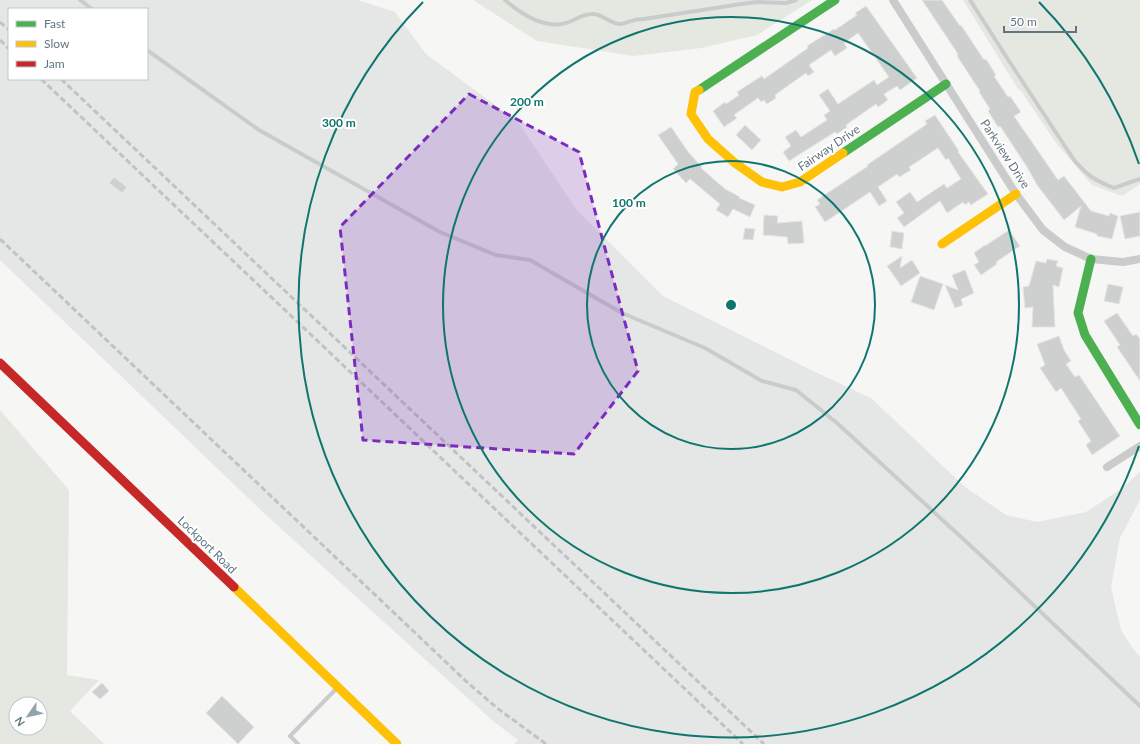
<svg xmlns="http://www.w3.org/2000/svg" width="1140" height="744" viewBox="0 0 1140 744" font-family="Lato,sans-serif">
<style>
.built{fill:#e5e7e6;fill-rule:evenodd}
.green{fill:#e5e8e1;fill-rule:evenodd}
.building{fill:#ced0d0;stroke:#e5e5e4}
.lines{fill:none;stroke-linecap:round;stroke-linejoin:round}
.lane{stroke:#cacccc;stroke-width:4}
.street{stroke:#cacccc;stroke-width:8}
.fast{stroke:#4caf50;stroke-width:9}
.slow{stroke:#ffc107;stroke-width:9}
.jam{stroke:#c62828;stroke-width:9}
.rail{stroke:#c0c2c3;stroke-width:3;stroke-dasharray:6 3;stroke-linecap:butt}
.marked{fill:#7b2cbf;fill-opacity:0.2;stroke:#7b2cbf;stroke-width:3;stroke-dasharray:8 5;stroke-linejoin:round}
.ring{fill:none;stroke:#0f766e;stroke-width:2}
.labels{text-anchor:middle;stroke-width:4;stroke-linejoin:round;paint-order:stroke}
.street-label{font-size:12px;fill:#607580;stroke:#fff}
.centre{fill:#0f766e;stroke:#fff;stroke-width:2}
.ring-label{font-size:12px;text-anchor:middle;font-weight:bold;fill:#0f766e;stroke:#fff;stroke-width:4;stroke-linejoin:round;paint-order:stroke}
</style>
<rect width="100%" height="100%" fill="#f6f6f4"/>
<path class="built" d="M 0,0 L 358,0 L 395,12 L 426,54 L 518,122 L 576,209 L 663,296 L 811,370 L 871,398 L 965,487 L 1006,515 L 1037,522 L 1086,512 L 1121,489 L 1140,472 L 1140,500 L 1120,538 L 1111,587 L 1121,630 L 1134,650 L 1140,656 L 1140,744 L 514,744 L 518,740 L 493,721 L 266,515 L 0,260 ZM 9,9 L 147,9 L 147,79 L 9,79 Z"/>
<path class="green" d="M 473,0 L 812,0 L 757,35 L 701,48 L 633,56 L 537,41 Z
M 963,0 L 1140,0 L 1140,184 L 1122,196 L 1092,185 L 1056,143 L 1021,91 L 1018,89 Z
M 0,410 L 69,490 L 67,675 L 99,680 L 70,711 L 104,744 L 0,744 ZM 16,704 L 40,704 L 40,728 L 16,728 Z"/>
<path class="building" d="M 922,0 L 942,0 L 960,26 L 961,25 L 984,60 L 986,59 L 996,75 L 994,76 L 1008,97 L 1010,96 L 1021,112 L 1014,116 L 1058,180 L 1064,176 L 1091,211 L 1109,216 L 1110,213 L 1118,216 L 1112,239 L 1097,236 L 1097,234 L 1075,227 L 1081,206 L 1064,220 L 1037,185 L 1027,167 L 1000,126 L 998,127 L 988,111 L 990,109 L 979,92 L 980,91 L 957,56 L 958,54 Z
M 866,6 L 917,78 L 900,90 L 897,86 L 884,94 L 888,100 L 878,107 L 876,104 L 846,125 L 847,127 L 837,134 L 835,132 L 789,161 L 783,152 L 791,146 L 785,137 L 796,130 L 801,137 L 827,120 L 824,115 L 830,111 L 819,95 L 828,89 L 838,104 L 874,80 L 877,85 L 889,77 L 858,33 L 844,43 L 847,48 L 835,56 L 831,50 L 809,65 L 814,72 L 808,76 L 806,73 L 789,85 L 775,95 L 776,98 L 767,104 L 764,100 L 761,102 L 758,98 L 734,115 L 737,118 L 724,127 L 713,111 L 725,102 L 726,104 L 739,95 L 737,92 L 746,86 L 762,76 L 764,79 L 788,62 L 808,48 L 807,46 L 834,29 L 835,30 L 857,15 L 855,13 Z
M 935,115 L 959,151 L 958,152 L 988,194 L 971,205 L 969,202 L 965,205 L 963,202 L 947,213 L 940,201 L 904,227 L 897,218 L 904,213 L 896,202 L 910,192 L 917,202 L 944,184 L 947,188 L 961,179 L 948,158 L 946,160 L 938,148 L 909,167 L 911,170 L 899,177 L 897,174 L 878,187 L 887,201 L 879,206 L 870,192 L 825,222 L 815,207 L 820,204 L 817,200 L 868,166 L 867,165 L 927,124 L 925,121 Z
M 745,125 L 761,140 L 752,150 L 736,135 Z
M 671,127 L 689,153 L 702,167 L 701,168 L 725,189 L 740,197 L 739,198 L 755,205 L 750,217 L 733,209 L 728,217 L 716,210 L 720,204 L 690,179 L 686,183 L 673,169 L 678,164 L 658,135 Z
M 114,177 L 127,187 L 122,193 L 109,183 Z
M 1140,212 L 1140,236 L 1125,239 L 1120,216 Z
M 764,215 L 778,216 L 777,223 L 802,221 L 804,243 L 788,244 L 787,237 L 763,235 Z
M 745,228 L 755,229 L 753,240 L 743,239 Z
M 1009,230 L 1020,246 L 996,262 L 997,264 L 981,275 L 974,265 L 979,262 L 974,253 L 985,245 L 985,246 Z
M 892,231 L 904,233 L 902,249 L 890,247 Z
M 902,256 L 900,268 L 912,260 L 920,273 L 901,286 L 887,266 Z
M 1047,259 L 1058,261 L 1056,266 L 1063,268 L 1059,287 L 1053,285 L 1055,327 L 1032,327 L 1033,307 L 1025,308 L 1023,287 L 1029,286 L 1036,261 L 1046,263 Z
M 965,270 L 974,293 L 961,299 L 963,305 L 955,308 L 945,285 L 958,290 L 952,275 Z
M 920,276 L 943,284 L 934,310 L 911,302 Z
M 1108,284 L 1123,287 L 1119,304 L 1104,301 Z
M 1117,313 L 1133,336 L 1136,334 L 1140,339 L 1140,381 L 1117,347 L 1120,345 L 1104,321 Z
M 1059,336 L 1064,350 L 1071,361 L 1066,364 L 1075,377 L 1079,375 L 1120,436 L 1092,455 L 1086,445 L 1091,441 L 1078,421 L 1081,419 L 1061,388 L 1056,392 L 1040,368 L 1045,365 L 1037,344 Z
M 102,683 L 109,691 L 100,699 L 92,692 Z
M 222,696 L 254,727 L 238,744 L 206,713 Z"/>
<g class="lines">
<path class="lane" d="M 80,0 L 92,9
M 505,0 C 521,14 547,31 569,22 C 577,19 583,14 592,14 C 602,13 610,24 620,24 C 624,24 629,21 632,21 C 636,19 640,19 644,19 L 741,4 L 757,2 L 786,3 L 796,0
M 970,0 L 1009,61 L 1074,160 C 1088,176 1094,180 1114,188 L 1140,179
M 147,50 L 259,130 L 440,232 L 496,255 L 530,260 L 622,313 L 705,348 L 762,381 L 796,390 L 837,423 L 986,560 L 1140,706
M 298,744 L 290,736 L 338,687"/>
<path class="street" d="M 893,0 L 1016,194 L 1043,230 L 1065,247 L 1091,259 L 1123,262 L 1140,259
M 1107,467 L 1140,446"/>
<path class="fast" d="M 699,90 L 835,0
M 843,153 L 946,84
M 1091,259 L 1078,313 L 1085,335 L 1140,425"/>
<path class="slow" d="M 699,90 L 695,92 L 691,114 L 708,139 L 735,163 L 762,182 L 782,187 L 800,182 L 843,153
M 942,244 L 1016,194
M 234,587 L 397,744"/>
<path class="jam" d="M 0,363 L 234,587"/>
<path class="rail" d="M 0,22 L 9,30
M 0,40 L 9,49
M 41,79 L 743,744
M 61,79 L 764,744
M 0,239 L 468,683 L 497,708 L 546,744"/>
</g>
<path class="marked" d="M 469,94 L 579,152 L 638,371 L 574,454 L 363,440 L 340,227 Z"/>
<g class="ring">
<circle cx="731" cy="305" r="144"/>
<circle cx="731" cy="305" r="288"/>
<path d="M1139 446A432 432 0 1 1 423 2M1039 2A432 432 0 0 1 1139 164"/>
</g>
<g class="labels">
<g class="street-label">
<text transform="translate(829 148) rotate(-34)" y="4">Fairway Drive</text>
<text transform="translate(1005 154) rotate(57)" y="4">Parkview Drive</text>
<text transform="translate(207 545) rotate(44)" y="4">Lockport Road</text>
</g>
</g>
<circle cx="731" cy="305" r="6" class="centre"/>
<g class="ring-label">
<text x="527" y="106">200 m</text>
<text x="339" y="127">300 m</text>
<text x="629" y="207">100 m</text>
</g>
<rect x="8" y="8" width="140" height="72" fill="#ffffff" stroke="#bfc8cc"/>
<rect x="16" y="21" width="20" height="6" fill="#4caf50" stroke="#bfc8cc"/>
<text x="44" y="28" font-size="12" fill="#607580">Fast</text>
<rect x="16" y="41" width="20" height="6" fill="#ffc107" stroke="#bfc8cc"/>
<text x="44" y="48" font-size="12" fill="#607580">Slow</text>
<rect x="16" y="61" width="20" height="6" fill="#c62828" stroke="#bfc8cc"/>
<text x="44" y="68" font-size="12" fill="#607580">Jam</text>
<g transform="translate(28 716) rotate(236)"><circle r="19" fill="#ffffff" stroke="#bfc8cc"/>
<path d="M0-3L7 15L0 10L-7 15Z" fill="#94a2a9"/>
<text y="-6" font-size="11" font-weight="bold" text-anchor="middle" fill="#607580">N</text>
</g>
<path d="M1004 26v6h72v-6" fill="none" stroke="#607580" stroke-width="2"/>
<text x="1010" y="26" font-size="12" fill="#607580" stroke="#ffffff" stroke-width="3" paint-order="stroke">50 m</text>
</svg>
